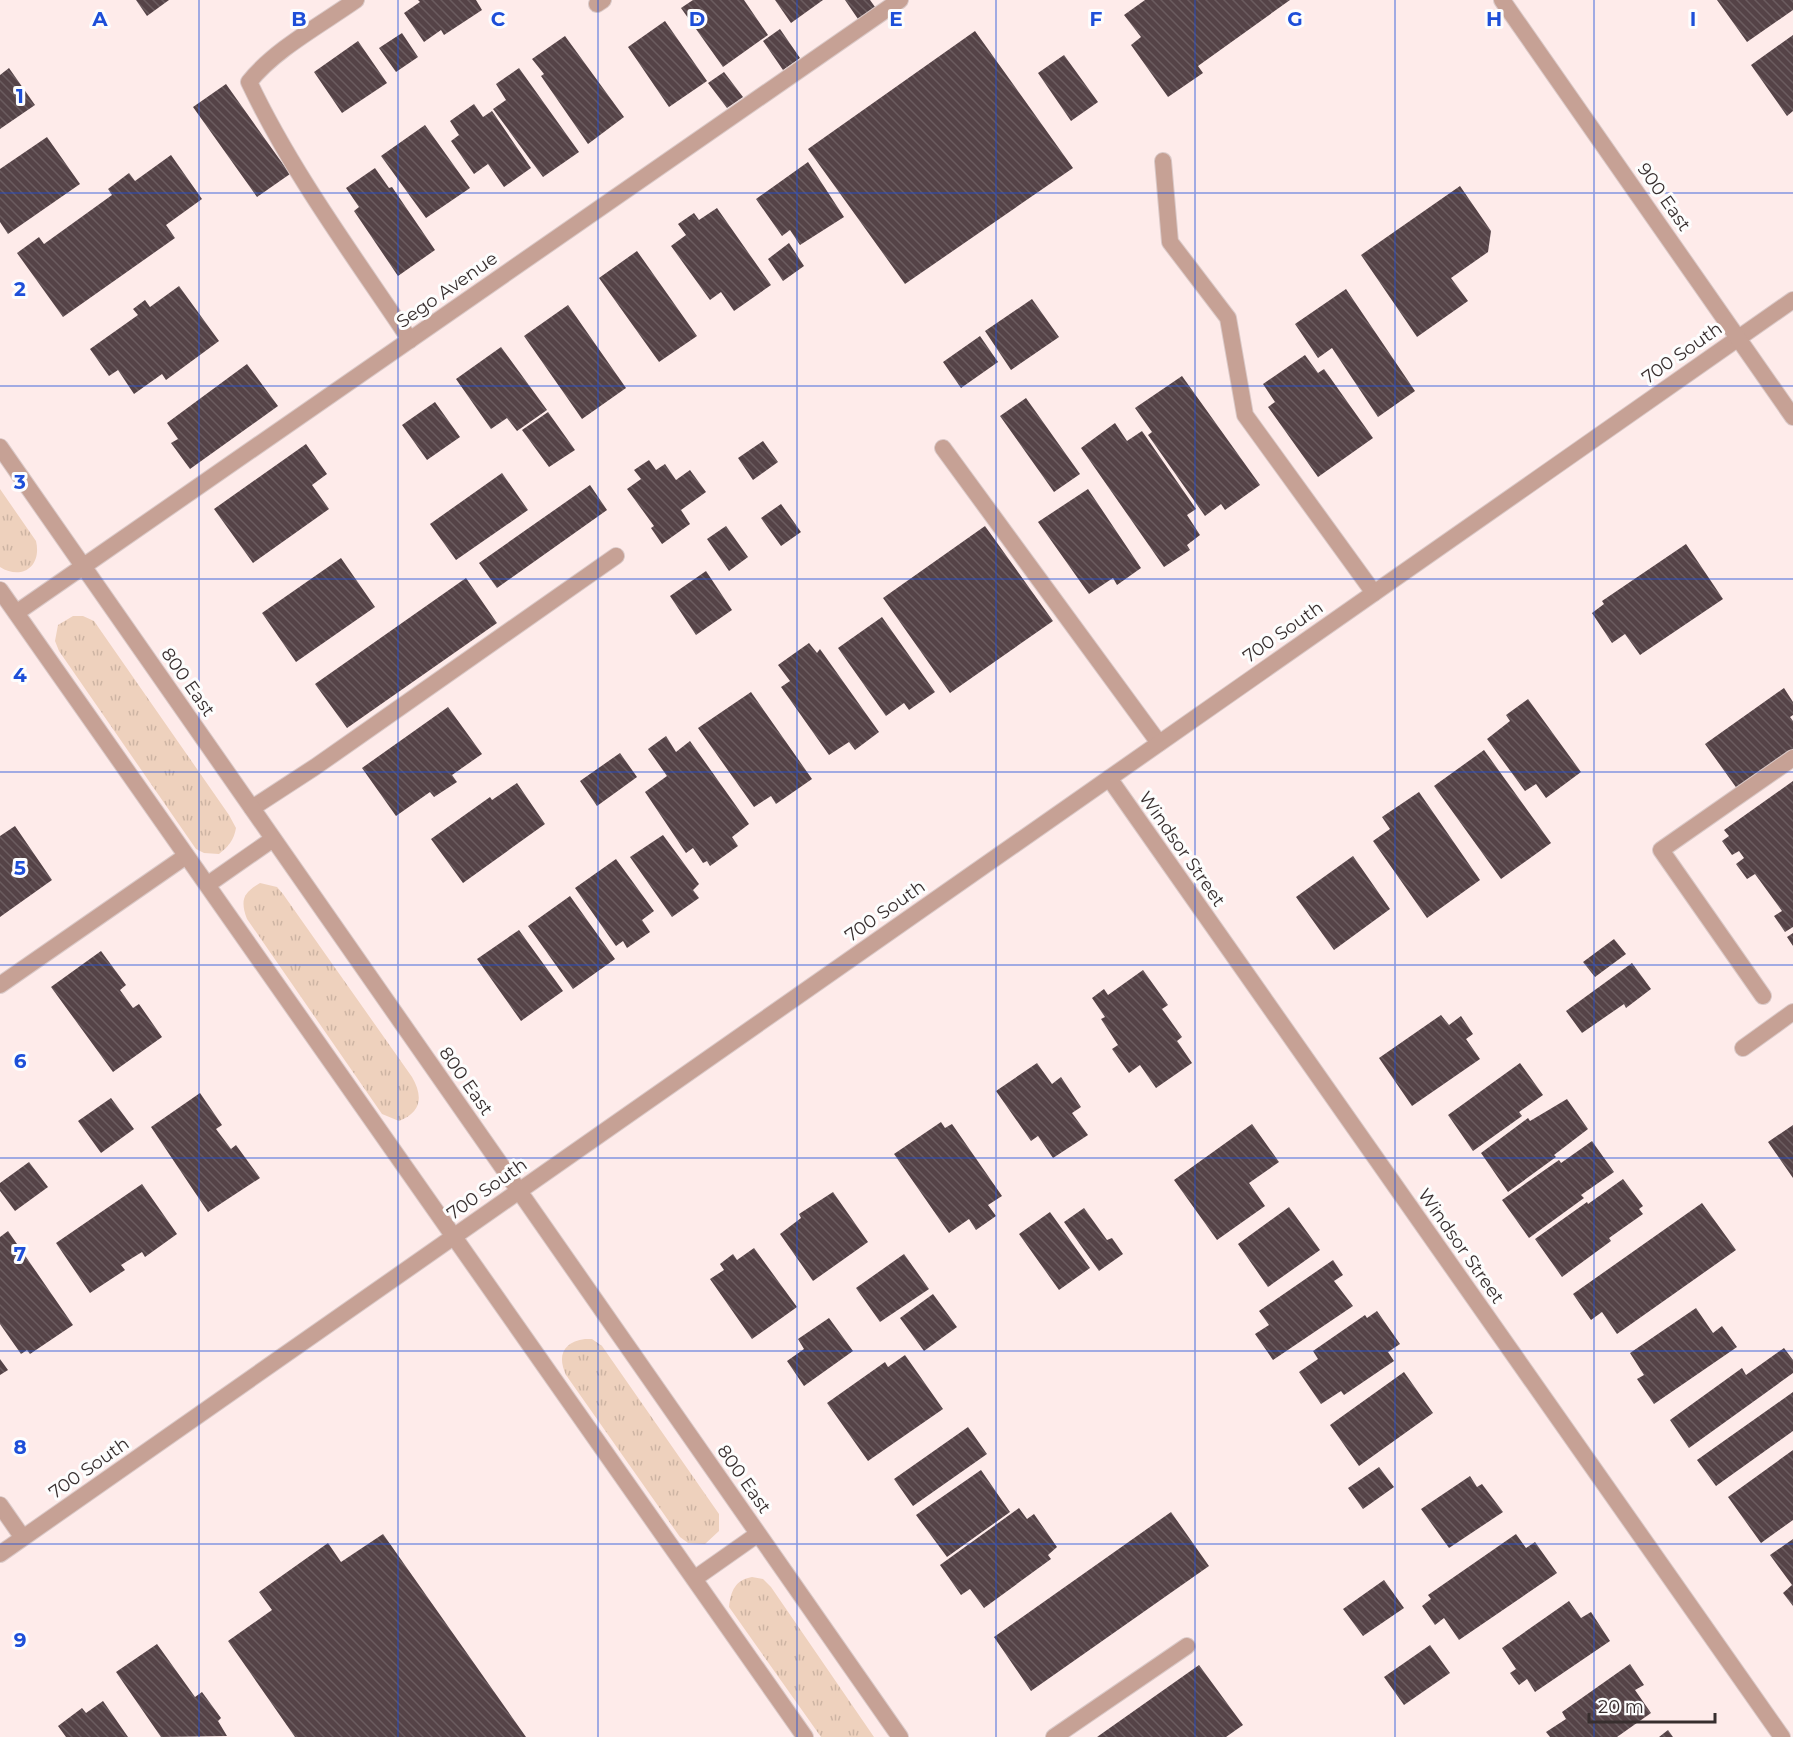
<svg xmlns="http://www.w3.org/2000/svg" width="1793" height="1737" viewBox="0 0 1793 1737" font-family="Montserrat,sans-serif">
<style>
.grass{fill:url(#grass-tufts)}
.building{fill:url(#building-back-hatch)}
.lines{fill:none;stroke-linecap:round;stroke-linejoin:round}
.service-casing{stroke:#dac9c8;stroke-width:18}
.minor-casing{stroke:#dac9c8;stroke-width:18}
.tertiary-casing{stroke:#dac9c8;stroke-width:18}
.service{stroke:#c6a195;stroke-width:16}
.minor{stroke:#c6a195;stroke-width:16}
.tertiary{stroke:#c6a195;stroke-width:16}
.grid{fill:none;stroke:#1d4ed8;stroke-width:1.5;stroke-opacity:0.55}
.labels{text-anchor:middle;stroke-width:6;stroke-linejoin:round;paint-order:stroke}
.street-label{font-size:18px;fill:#372e2e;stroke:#fdfdfd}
.grid-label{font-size:20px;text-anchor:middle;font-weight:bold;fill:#1d4ed8;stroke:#fdfdfd;stroke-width:6;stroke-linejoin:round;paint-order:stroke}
</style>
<defs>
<pattern id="grass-tufts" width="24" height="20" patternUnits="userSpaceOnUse" patternTransform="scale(1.5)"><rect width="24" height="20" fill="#eed1bd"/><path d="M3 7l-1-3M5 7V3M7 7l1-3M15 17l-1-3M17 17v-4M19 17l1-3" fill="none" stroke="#cdb4a3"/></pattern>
<pattern id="building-back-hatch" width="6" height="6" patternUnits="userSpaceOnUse" patternTransform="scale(1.5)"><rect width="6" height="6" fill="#554347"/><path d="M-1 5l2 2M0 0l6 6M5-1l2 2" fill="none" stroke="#6b5c5f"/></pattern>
</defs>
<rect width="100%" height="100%" fill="#feebea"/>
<path class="grass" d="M 0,489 L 36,541 C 42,566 22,581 0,567 Z
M 73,616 L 83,616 L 94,621 L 229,815 L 236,828 C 234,840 228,847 219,854 L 204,853 L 196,849 L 59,651 L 55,641 L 58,625 Z
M 260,883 L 277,887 L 283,894 L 412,1077 C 423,1096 422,1112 399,1121 L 382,1114 L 247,919 C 240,900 243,893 260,883 Z
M 585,1339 L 592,1339 L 602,1346 L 719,1514 L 719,1531 L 705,1544 L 688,1543 L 680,1537 L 566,1375 C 557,1356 563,1342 585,1339 Z
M 752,1577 L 763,1579 L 771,1587 L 874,1737 L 821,1737 L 729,1607 C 731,1591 735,1580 752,1577 Z"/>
<path class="building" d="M 136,0 L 169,0 L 147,16 Z
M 418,0 L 476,0 L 482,10 L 444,35 L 441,30 L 424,42 L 404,13 L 420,2 Z
M 693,0 L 744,0 L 768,35 L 723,67 L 681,8 Z
M 775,0 L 823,0 L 791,23 Z
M 845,0 L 870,0 L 875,7 L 858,19 Z
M 1145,0 L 1290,0 L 1198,66 L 1203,73 L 1168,97 L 1131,45 L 1141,37 L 1124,15 Z
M 1717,0 L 1793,0 L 1793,10 L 1747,42 Z
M 665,21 L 707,81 L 669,107 L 628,47 Z
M 780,29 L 800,58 L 783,70 L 763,41 Z
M 975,31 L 1073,168 L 905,284 L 808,149 Z
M 402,33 L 418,57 L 396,72 L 379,48 Z
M 1793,35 L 1793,111 L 1787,116 L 1751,65 Z
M 565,36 L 624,117 L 588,144 L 541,76 L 544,74 L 532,59 Z
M 358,41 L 387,83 L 342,113 L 314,72 Z
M 1064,55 L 1098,102 L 1071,121 L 1038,73 Z
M 9,68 L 35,105 L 0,129 L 0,75 Z
M 519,68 L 579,152 L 543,177 L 493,109 L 506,100 L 496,84 Z
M 724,72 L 743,97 L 727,108 L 708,83 Z
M 226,84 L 290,174 L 257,197 L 193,107 Z
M 474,104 L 483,117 L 492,111 L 531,168 L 504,187 L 488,164 L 474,174 L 451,141 L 459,135 L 450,121 Z
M 425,125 L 470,188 L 426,218 L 381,156 Z
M 47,137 L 80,184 L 8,234 L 0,222 L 0,169 Z
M 171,155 L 202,199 L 166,225 L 175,238 L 63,317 L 17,253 L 39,237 L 44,244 L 112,195 L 108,189 L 129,173 L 135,181 Z
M 808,162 L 844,217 L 800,245 L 790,230 L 782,236 L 756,199 Z
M 375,168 L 389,188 L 392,187 L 435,250 L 398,276 L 354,211 L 359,207 L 346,188 Z
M 1460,186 L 1491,231 L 1488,252 L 1451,278 L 1468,301 L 1417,337 L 1361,255 Z
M 717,208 L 771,285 L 734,311 L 721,292 L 710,300 L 671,246 L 686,235 L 678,224 L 694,213 L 699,220 Z
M 789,243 L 804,266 L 783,281 L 768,259 Z
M 637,251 L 697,336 L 659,362 L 599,278 Z
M 179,286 L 219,341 L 166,380 L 162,374 L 134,394 L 118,370 L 109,376 L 90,349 L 138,315 L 133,309 L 145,300 L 150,307 Z
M 1346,289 L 1415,391 L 1378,417 L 1332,348 L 1318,358 L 1295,324 Z
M 1032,299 L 1059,337 L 1011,370 L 985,331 Z
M 568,305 L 626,388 L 582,419 L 524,336 Z
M 980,336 L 998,362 L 961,388 L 943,362 Z
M 501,347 L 547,410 L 517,431 L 507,418 L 491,429 L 456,379 Z
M 1305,355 L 1318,373 L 1324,369 L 1373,438 L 1318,477 L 1268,407 L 1275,402 L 1263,384 Z
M 247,364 L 278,406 L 190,469 L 171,443 L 178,439 L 167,423 Z
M 1182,376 L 1260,485 L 1225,510 L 1221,504 L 1205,516 L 1148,435 L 1152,432 L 1135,408 Z
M 1026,398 L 1080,474 L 1054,492 L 1000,416 Z
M 435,402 L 460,437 L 427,460 L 402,425 Z
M 548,412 L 575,450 L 549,467 L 522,430 Z
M 1115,423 L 1127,441 L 1142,431 L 1196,509 L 1187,515 L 1200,535 L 1187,545 L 1190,550 L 1164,567 L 1081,448 Z
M 763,441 L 778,462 L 753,480 L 738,458 Z
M 306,444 L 327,474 L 312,485 L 329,509 L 253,563 L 214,509 Z
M 649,460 L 656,470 L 665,464 L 676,480 L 690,470 L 706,492 L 681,510 L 690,524 L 662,544 L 651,528 L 654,526 L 627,489 L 641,479 L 634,470 Z
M 502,473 L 528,510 L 456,560 L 430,524 Z
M 590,485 L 607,510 L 497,588 L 479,563 Z
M 1088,489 L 1141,568 L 1117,585 L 1113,578 L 1089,594 L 1038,522 Z
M 781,504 L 801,532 L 781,546 L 761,518 Z
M 726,526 L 748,557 L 729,571 L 707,539 Z
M 985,526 L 1053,621 L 950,693 L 883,598 Z
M 1686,544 L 1723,599 L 1640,655 L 1625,634 L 1612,643 L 1592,613 L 1604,604 L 1602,601 Z
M 341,558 L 375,607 L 296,662 L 262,613 Z
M 706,571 L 732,610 L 696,635 L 670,596 Z
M 466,578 L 497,623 L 347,728 L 315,684 Z
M 882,617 L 935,692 L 909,710 L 904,703 L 886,716 L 838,648 Z
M 809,643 L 817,653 L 820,649 L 879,732 L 855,750 L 849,742 L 829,755 L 781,687 L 790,681 L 778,665 Z
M 1784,688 L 1793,702 L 1793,715 L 1790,717 L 1793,721 L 1793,752 L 1738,790 L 1705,744 Z
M 751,692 L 812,779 L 776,804 L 771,796 L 754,807 L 698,728 Z
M 1528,699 L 1581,772 L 1546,798 L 1536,784 L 1525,791 L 1487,739 L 1510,721 L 1506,715 Z
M 448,707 L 482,754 L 452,775 L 457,782 L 434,797 L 430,792 L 396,816 L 362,768 Z
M 666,736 L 676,752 L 690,741 L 749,824 L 732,837 L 738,846 L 710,866 L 707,861 L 703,863 L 693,848 L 686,853 L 645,792 L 667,776 L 648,749 Z
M 1484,750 L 1551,843 L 1501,879 L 1434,786 Z
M 620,753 L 637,777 L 597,806 L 580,781 Z
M 1793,781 L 1793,927 L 1785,932 L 1774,916 L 1782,911 L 1755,874 L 1747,879 L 1736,864 L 1744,858 L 1739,851 L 1732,855 L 1722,841 L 1729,836 L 1724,830 Z
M 517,783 L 545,824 L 463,883 L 431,839 L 490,797 L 492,800 Z
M 1419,792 L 1480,880 L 1427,918 L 1373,841 L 1390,829 L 1382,817 Z
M 15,826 L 52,880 L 0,917 L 0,836 Z
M 663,835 L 699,884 L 693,890 L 699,898 L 672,917 L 630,857 Z
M 1353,856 L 1390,909 L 1334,950 L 1296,897 Z
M 616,859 L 654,911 L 642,920 L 650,932 L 627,948 L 623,941 L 616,946 L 575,888 Z
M 570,896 L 615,959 L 573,989 L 528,926 Z
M 519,930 L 563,991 L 521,1021 L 477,959 Z
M 1793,933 L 1793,946 L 1787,937 Z
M 1614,939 L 1626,954 L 1595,977 L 1583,962 Z
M 101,951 L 126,985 L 120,990 L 133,1008 L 139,1004 L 162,1037 L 113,1072 L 51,987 Z
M 1632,963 L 1651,989 L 1626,1008 L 1624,1004 L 1582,1033 L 1566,1011 Z
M 1143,970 L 1168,1005 L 1162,1009 L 1182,1037 L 1177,1041 L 1192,1063 L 1156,1088 L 1140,1065 L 1129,1073 L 1112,1049 L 1118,1045 L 1101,1019 L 1105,1017 L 1092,998 L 1104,989 L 1108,995 Z
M 1441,1015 L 1449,1025 L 1461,1016 L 1473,1034 L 1466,1039 L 1480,1059 L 1412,1106 L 1379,1058 Z
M 1037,1063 L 1052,1084 L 1061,1077 L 1081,1107 L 1072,1113 L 1088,1135 L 1053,1158 L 1038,1136 L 1031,1141 L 996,1091 Z
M 1520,1063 L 1543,1095 L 1519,1112 L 1522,1116 L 1473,1151 L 1448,1115 Z
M 200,1093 L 222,1125 L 216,1129 L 231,1149 L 236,1145 L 260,1178 L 208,1212 L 151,1127 Z
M 111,1098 L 134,1129 L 101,1153 L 78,1121 Z
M 1567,1099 L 1588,1129 L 1554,1155 L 1556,1157 L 1508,1192 L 1481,1153 L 1528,1118 L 1530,1121 Z
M 941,1122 L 945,1128 L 952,1124 L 1002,1196 L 988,1205 L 996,1216 L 976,1230 L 969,1219 L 949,1233 L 894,1154 Z
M 1252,1124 L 1279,1162 L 1249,1183 L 1265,1206 L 1217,1240 L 1174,1180 Z
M 1793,1125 L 1793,1178 L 1768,1142 Z
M 1592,1141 L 1614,1172 L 1581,1195 L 1584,1198 L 1529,1238 L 1502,1200 L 1559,1160 L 1561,1163 Z
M 29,1162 L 48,1187 L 15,1211 L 0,1191 L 0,1183 Z
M 1623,1179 L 1643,1206 L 1639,1209 L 1643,1214 L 1609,1238 L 1611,1241 L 1562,1277 L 1535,1239 L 1587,1202 L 1588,1204 Z
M 142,1184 L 177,1234 L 145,1257 L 142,1252 L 121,1265 L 125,1270 L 90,1293 L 56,1243 Z
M 833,1192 L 868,1242 L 813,1281 L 780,1234 L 801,1218 L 799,1214 Z
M 1702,1203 L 1736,1250 L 1617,1334 L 1602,1312 L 1591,1320 L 1573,1294 Z
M 1289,1207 L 1320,1250 L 1268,1287 L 1238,1244 Z
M 1084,1208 L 1107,1240 L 1112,1238 L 1123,1254 L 1099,1271 L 1064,1222 Z
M 1050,1212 L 1090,1268 L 1059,1290 L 1019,1234 Z
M 8,1231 L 73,1325 L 30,1354 L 27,1350 L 21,1354 L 0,1324 L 0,1237 Z
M 754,1248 L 797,1307 L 752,1339 L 710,1279 L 724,1270 L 720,1264 L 733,1254 L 737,1260 Z
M 904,1254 L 929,1289 L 880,1322 L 856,1288 Z
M 1333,1260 L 1343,1275 L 1334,1281 L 1353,1306 L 1273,1360 L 1255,1334 L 1269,1325 L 1259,1311 Z
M 933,1294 L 957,1327 L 924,1351 L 900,1318 Z
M 1696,1308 L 1713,1333 L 1722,1326 L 1737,1347 L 1654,1404 L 1637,1379 L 1644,1375 L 1630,1353 Z
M 1377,1311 L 1400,1344 L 1388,1352 L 1394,1361 L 1344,1395 L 1341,1391 L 1321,1404 L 1299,1372 L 1318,1359 L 1313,1351 L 1365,1315 L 1367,1318 Z
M 829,1318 L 853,1351 L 804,1386 L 787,1361 L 804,1349 L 798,1339 Z
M 1784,1348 L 1793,1360 L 1793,1373 L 1689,1448 L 1670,1420 L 1742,1368 L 1746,1375 Z
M 905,1355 L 943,1409 L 868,1461 L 827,1403 L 885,1362 L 888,1367 Z
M 0,1359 L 8,1370 L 0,1375 Z
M 1404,1372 L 1433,1413 L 1359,1466 L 1330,1425 Z
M 1793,1392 L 1793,1431 L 1716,1486 L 1697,1460 Z
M 968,1427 L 987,1454 L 913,1506 L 894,1479 Z
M 1793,1450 L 1793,1520 L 1761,1543 L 1728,1497 Z
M 1379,1467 L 1394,1487 L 1363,1509 L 1348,1488 Z
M 981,1470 L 1010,1512 L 947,1557 L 916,1515 Z
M 1470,1476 L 1477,1487 L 1482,1484 L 1503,1512 L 1449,1548 L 1421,1509 Z
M 1019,1508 L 1027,1519 L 1034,1514 L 1057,1547 L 1048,1555 L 1051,1559 L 984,1608 L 970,1589 L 961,1595 L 940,1565 Z
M 1171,1512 L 1209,1566 L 1031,1691 L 994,1637 Z
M 383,1534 L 526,1737 L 295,1737 L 228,1641 L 272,1610 L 259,1592 L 328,1543 L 341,1562 Z
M 1516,1534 L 1526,1548 L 1535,1542 L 1557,1573 L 1459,1640 L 1444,1618 L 1435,1625 L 1422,1606 L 1431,1599 L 1428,1595 Z
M 1793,1539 L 1793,1606 L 1783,1593 L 1792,1585 L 1770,1555 Z
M 1384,1580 L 1404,1608 L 1363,1636 L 1343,1609 Z
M 1569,1601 L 1581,1618 L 1591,1612 L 1610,1641 L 1535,1692 L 1527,1679 L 1519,1685 L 1510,1673 L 1516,1669 L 1502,1648 Z
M 157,1644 L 195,1697 L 202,1692 L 221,1718 L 218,1721 L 227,1736 L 161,1737 L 116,1672 Z
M 1430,1645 L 1450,1673 L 1404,1705 L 1384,1677 Z
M 1630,1664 L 1644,1685 L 1635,1690 L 1651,1713 L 1617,1737 L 1550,1737 L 1546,1732 L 1566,1719 L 1562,1712 Z
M 1199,1665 L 1243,1725 L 1226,1737 L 1097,1737 Z
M 103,1701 L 128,1737 L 66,1737 L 58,1726 L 82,1708 L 86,1713 Z
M 1668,1730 L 1673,1737 L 1659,1737 Z"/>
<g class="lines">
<g class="service-casing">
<path id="service" d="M 356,0 C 322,24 274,50 249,82 C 292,173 354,256 410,340
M 1163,161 L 1170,242 L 1228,318 L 1245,415 L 1374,593
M 943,448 L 1159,743
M 252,808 L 315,767 L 616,556
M 0,985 L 186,856
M 1763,996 L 1661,850 L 1793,758
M 1743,1048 L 1793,1012
M 1054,1737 L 1187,1646"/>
</g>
<g class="minor-casing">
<path id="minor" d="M 597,4 L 603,0
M 0,447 L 900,1737
M 0,590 L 805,1737
M 16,613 L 900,0
M 1109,778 L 1782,1737
M 207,885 L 273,839
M 0,1505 L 23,1538
M 0,1554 L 1793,300
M 694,1579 L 758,1534"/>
</g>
<g class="tertiary-casing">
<path id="tertiary" d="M 1502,0 L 1793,417"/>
</g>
<use href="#service" class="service"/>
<use href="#minor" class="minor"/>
<use href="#tertiary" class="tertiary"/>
</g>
<path class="grid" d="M 199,0 L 199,1737M 398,0 L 398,1737M 598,0 L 598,1737M 797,0 L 797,1737M 996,0 L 996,1737M 1195,0 L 1195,1737M 1395,0 L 1395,1737M 1594,0 L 1594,1737M 0,193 L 1793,193M 0,386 L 1793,386M 0,579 L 1793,579M 0,772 L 1793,772M 0,965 L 1793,965M 0,1158 L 1793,1158M 0,1351 L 1793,1351M 0,1544 L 1793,1544"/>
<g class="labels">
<g class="street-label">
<text transform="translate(1664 197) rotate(55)" y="6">900 East</text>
<text transform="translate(447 290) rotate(-35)" y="6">Sego Avenue</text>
<text transform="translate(1682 353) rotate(-35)" y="6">700 South</text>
<text transform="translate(1283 632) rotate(-35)" y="6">700 South</text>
<text transform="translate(188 682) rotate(55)" y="6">800 East</text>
<text transform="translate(1182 849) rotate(55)" y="6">Windsor Street</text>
<text transform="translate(885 911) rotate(-35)" y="6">700 South</text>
<text transform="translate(466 1081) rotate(55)" y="6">800 East</text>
<text transform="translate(487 1189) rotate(-35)" y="6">700 South</text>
<text transform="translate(1461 1246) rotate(55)" y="6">Windsor Street</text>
<text transform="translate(89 1468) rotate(-35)" y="6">700 South</text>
<text transform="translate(744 1479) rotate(55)" y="6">800 East</text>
</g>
</g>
<g class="grid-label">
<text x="100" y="26">A</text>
<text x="299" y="26">B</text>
<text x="498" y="26">C</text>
<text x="697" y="26">D</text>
<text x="896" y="26">E</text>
<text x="1096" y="26">F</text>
<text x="1295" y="26">G</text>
<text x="1494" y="26">H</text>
<text x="1693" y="26">I</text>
<text x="20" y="103">1</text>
<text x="20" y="296">2</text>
<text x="20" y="489">3</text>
<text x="20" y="682">4</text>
<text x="20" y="875">5</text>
<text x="20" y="1068">6</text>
<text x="20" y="1261">7</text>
<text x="20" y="1454">8</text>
<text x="20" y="1647">9</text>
</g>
<path d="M1589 1713v9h126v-9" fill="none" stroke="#372e2e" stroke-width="3"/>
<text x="1598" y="1713" font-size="18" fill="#372e2e" stroke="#fdfdfd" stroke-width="4.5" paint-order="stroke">20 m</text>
</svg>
